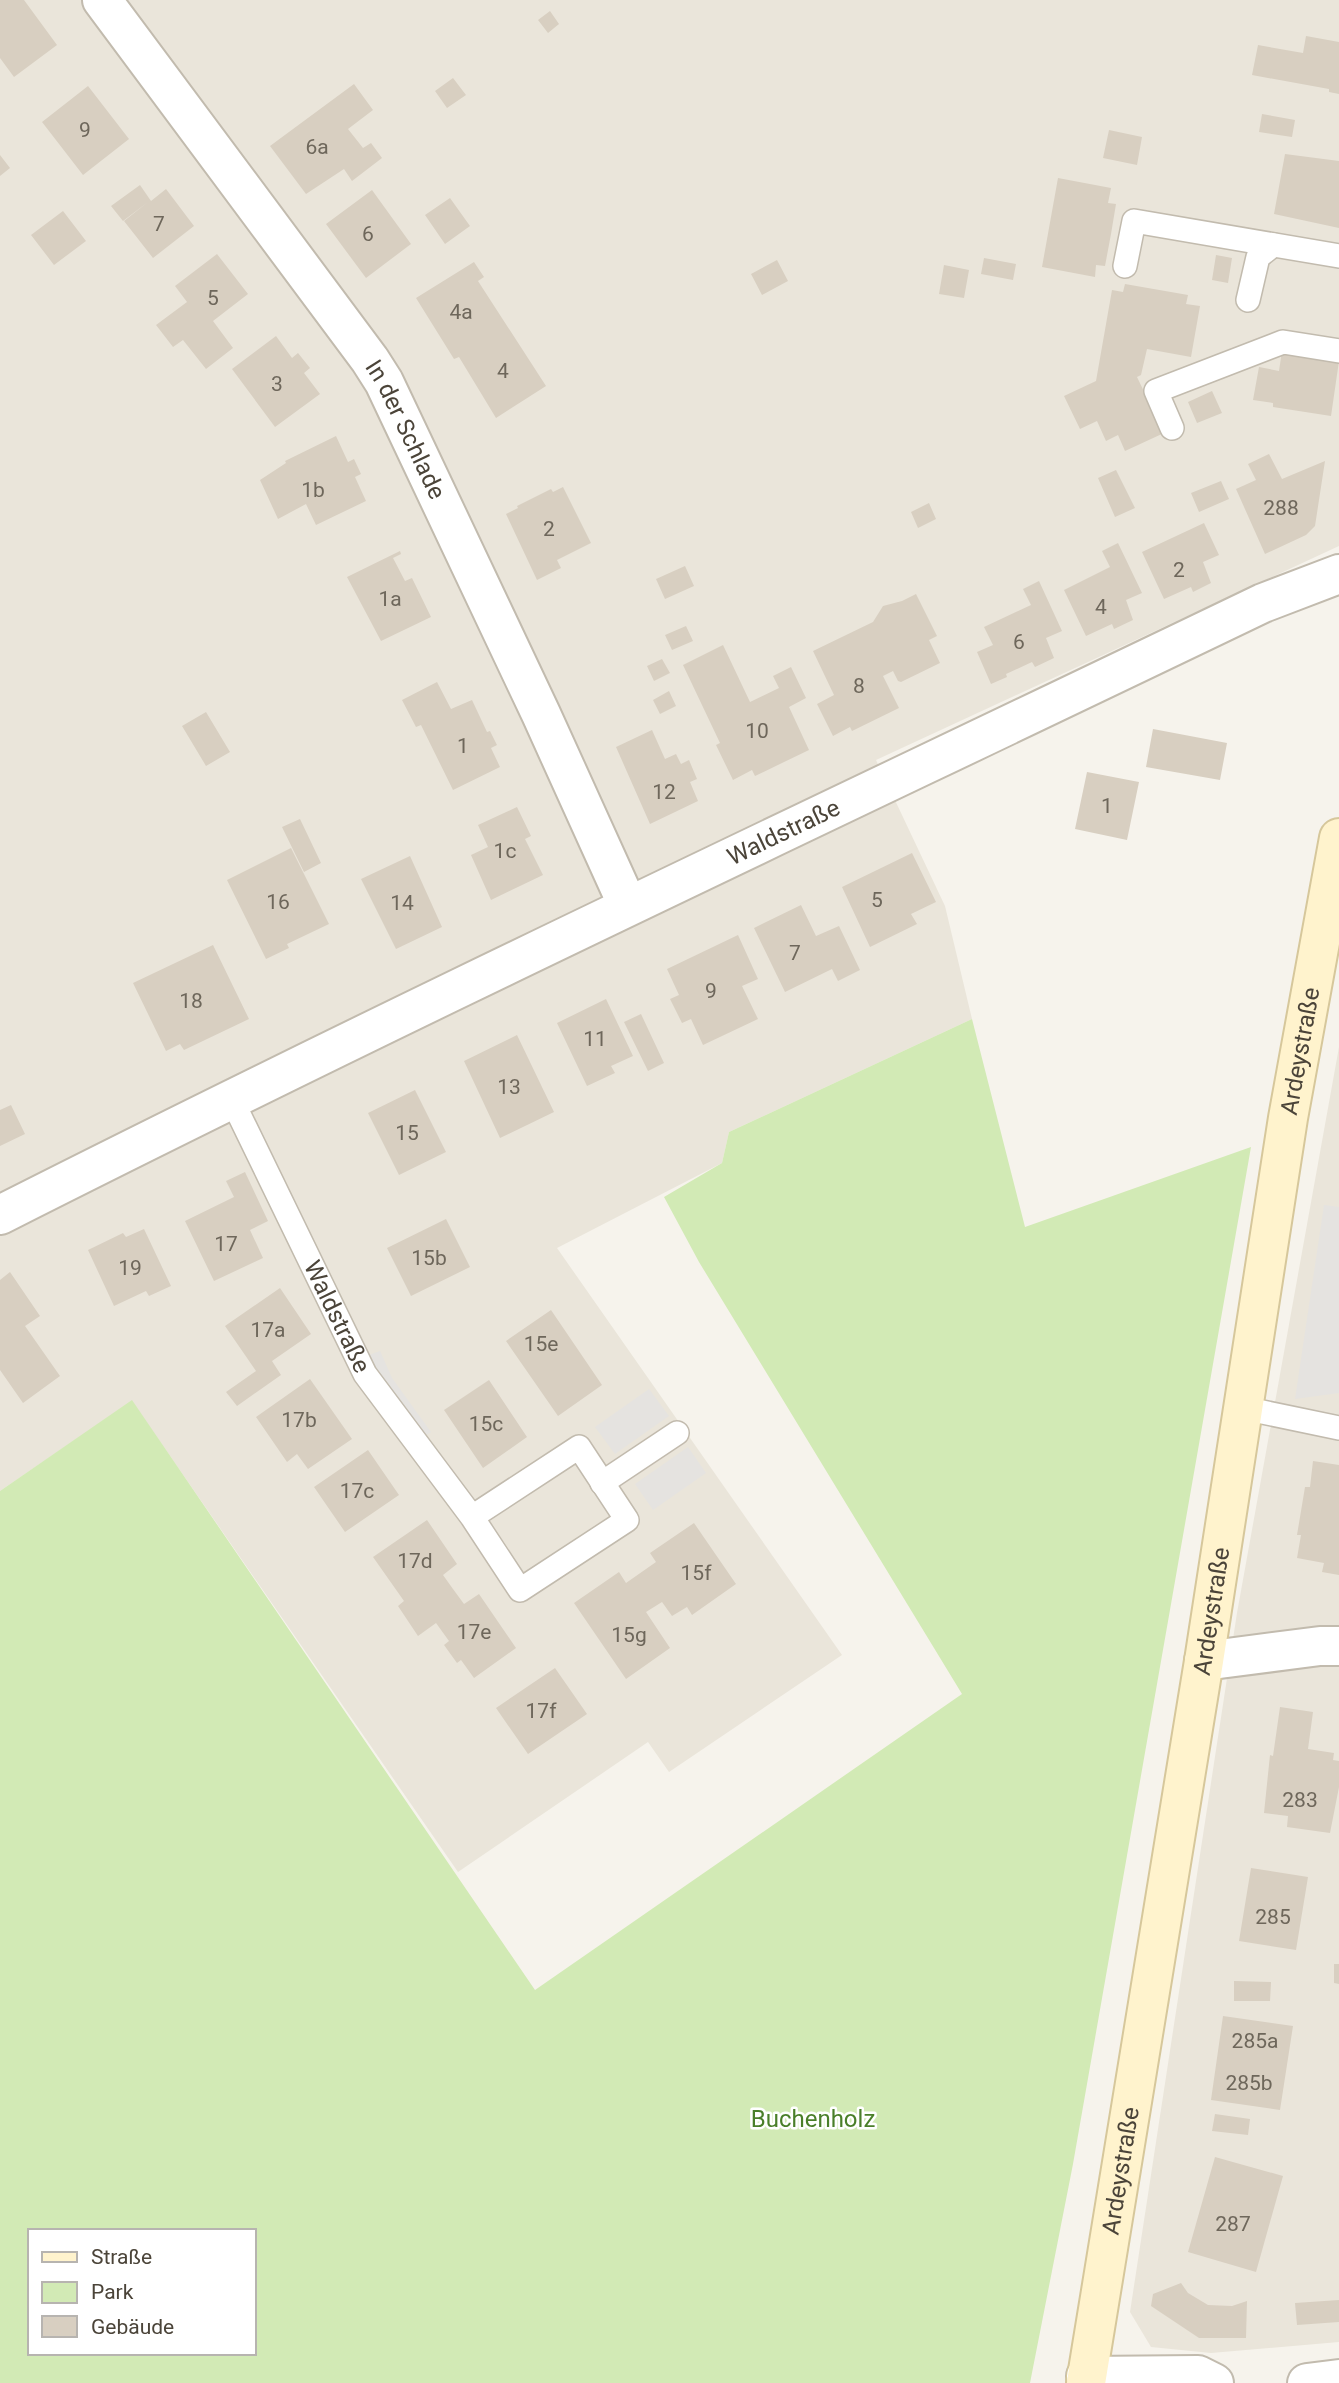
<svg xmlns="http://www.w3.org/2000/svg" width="1339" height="2383" viewBox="0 0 1339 2383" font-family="Roboto,sans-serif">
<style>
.residential{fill:#eae5da}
.green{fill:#d2eab5;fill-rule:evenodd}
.parking{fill:#e5e3e0}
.building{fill:#d8cfc1}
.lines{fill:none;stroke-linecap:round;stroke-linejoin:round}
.lane-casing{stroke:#c2bbae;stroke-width:26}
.street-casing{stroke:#c2bbae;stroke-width:42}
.secondary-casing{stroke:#d6c79b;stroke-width:42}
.lane{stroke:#fff;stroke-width:23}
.street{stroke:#fff;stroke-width:38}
.secondary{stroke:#fff3cd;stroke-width:38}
.labels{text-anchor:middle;stroke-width:5;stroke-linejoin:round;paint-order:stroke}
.number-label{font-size:21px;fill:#6e675b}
.street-label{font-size:24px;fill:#4b4439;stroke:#fff}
.park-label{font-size:24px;fill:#4a7f2a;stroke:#fff}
</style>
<rect width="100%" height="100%" fill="#f6f3ec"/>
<path class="residential" d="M 0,0 L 1339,0 L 1339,546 L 876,760 L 945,906 L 972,1019 L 729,1132 L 722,1163 L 557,1248 L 842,1655 L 669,1772 L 648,1742 L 458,1872 L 132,1401 L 0,1491 Z
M 1339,1047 L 1339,2342 L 1211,2353 L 1151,2347 L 1130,2312 L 1237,1613 Z"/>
<path class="green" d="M 972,1019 L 1025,1227 L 1251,1147 L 1073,2164 L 1030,2383 L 0,2383 L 0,1491 L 132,1400 L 535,1990 L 962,1694 L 699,1262 L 664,1197 L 722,1163 L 729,1132 ZM 30,2231 L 254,2231 L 254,2353 L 30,2353 Z"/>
<path class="parking" d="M 1324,1205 L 1339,1207 L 1339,1393 L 1295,1399 Z
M 380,1351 L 392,1378 L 431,1432 L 421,1439 L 383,1385 L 369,1355 Z
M 649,1389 L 669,1416 L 615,1454 L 595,1427 Z
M 688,1447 L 706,1473 L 653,1510 L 635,1484 Z"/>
<path class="building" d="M 0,0 L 24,0 L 57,45 L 14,77 L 0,58 Z
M 550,11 L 559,24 L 548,33 L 538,20 Z
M 1306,36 L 1339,42 L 1339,94 L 1329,92 L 1329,89 L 1252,75 L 1258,45 L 1303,53 Z
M 453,78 L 466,95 L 447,108 L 435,91 Z
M 354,84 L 373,110 L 348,129 L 363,148 L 371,143 L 382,158 L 352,181 L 344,169 L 306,194 L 270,146 Z
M 88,86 L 129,139 L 83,175 L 42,122 Z
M 1262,114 L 1295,120 L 1292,137 L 1259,132 Z
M 1109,130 L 1142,137 L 1137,165 L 1103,158 Z
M 1285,154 L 1339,161 L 1339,228 L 1274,214 Z
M 0,155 L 10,168 L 0,176 Z
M 1058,178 L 1111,188 L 1108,203 L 1116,204 L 1111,234 L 1105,266 L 1096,265 L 1095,277 L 1042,267 Z
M 140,185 L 151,201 L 166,189 L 194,226 L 153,258 L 124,221 L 148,202 L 123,221 L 111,206 Z
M 372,190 L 411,244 L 366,278 L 326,224 Z
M 450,198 L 470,226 L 445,244 L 425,215 Z
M 63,211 L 86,241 L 54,265 L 31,235 Z
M 217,254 L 248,294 L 213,321 L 233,348 L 206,369 L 183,340 L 173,347 L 156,325 L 187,302 L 175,286 Z
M 1216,255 L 1232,258 L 1228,283 L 1212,280 Z
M 984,258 L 1016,264 L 1013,280 L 981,274 Z
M 777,260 L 788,281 L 762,295 L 751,274 Z
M 474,262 L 484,277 L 478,281 L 546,386 L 496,418 L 459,357 L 454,359 L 416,298 Z
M 944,265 L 969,270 L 964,298 L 939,294 Z
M 1125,284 L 1188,295 L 1186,304 L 1200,306 L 1191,357 L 1147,349 L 1141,375 L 1137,377 L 1164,433 L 1125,451 L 1118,435 L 1106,441 L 1097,421 L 1080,429 L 1064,396 L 1096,381 L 1112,290 L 1123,292 Z
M 276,336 L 292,358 L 298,353 L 310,368 L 304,373 L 320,394 L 275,427 L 232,369 Z
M 1282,351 L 1339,361 L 1331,416 L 1273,407 L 1273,403 L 1253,400 L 1259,367 L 1279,371 Z
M 1212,391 L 1222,413 L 1197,423 L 1188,402 Z
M 336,436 L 348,462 L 354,459 L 361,474 L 355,477 L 366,501 L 316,525 L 306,504 L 278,519 L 260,480 L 286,463 L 285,461 Z
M 1269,454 L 1282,479 L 1325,461 L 1315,526 L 1306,535 L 1265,554 L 1236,489 L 1256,480 L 1248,464 Z
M 1116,470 L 1135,508 L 1115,517 L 1098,478 Z
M 1221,481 L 1229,499 L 1199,512 L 1191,493 Z
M 563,487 L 591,543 L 557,560 L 561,568 L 537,580 L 506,514 L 518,508 L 517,506 L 551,489 L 553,492 Z
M 929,503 L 936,519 L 918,528 L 911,512 Z
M 1204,523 L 1219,555 L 1203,562 L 1211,583 L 1193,592 L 1191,587 L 1164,599 L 1142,552 Z
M 1118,543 L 1142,593 L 1126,600 L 1133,620 L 1114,629 L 1112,624 L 1086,636 L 1064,590 L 1110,567 L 1102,551 Z
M 400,551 L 401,554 L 393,558 L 405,581 L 412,578 L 431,617 L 381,641 L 347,577 Z
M 685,566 L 694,586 L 665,599 L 656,579 Z
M 1039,581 L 1062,631 L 1046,638 L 1054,658 L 1035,667 L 1032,662 L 1006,674 L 1007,677 L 991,684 L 977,652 L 993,645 L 984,627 L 1031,605 L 1023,589 Z
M 916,594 L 937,636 L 929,640 L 940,663 L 901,682 L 898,681 L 893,671 L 883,676 L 899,708 L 852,731 L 850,727 L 833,736 L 817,704 L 834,695 L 813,651 L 873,622 L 883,606 L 902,601 Z
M 686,626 L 693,641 L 672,650 L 665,635 Z
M 723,645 L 750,702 L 779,688 L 773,676 L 791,667 L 806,698 L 789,707 L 809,750 L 755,776 L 752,770 L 733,780 L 716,745 L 720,743 L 683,665 Z
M 662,659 L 670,673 L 654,681 L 647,666 Z
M 437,682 L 451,709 L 472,700 L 487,732 L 490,731 L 497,745 L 491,748 L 500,767 L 453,790 L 421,725 L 416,727 L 402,700 Z
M 669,691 L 676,706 L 660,714 L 653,700 Z
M 206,712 L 230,752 L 206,766 L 182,726 Z
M 1153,729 L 1227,743 L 1220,780 L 1146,767 Z
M 652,730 L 665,759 L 676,754 L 681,764 L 689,760 L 697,779 L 690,782 L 698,801 L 650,824 L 616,747 Z
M 1087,772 L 1139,782 L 1127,840 L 1075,829 Z
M 517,807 L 531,836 L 525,839 L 543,875 L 491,900 L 471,855 L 488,847 L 478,825 Z
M 300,819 L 321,863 L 304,872 L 282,827 Z
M 291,848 L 329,924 L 287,944 L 289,948 L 266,959 L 227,880 Z
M 912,853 L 936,902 L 911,914 L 917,924 L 870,947 L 842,887 Z
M 410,856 L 442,927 L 396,949 L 361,879 Z
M 801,905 L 816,936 L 839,926 L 860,970 L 838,981 L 832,969 L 785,992 L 754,928 Z
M 738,935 L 758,979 L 742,986 L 758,1019 L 703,1045 L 691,1019 L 682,1023 L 670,999 L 679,995 L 667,969 Z
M 213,945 L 249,1019 L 184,1050 L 180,1044 L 166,1051 L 133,983 Z
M 606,999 L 633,1056 L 611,1066 L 615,1073 L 587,1086 L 557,1023 Z
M 641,1014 L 664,1063 L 648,1071 L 624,1022 Z
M 517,1035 L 554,1112 L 500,1138 L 464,1061 Z
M 415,1090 L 446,1152 L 399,1175 L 368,1113 Z
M 11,1105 L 25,1134 L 0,1146 L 0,1110 Z
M 245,1172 L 268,1221 L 250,1230 L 263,1258 L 214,1281 L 185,1221 L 234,1197 L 226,1181 Z
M 446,1219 L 470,1267 L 411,1296 L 387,1248 Z
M 144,1229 L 171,1286 L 149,1296 L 146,1291 L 114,1306 L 88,1250 L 123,1233 L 126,1237 Z
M 10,1272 L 40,1316 L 25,1326 L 60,1376 L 23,1403 L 0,1370 L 0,1280 Z
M 280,1288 L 311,1334 L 272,1361 L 281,1375 L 237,1406 L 226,1392 L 256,1371 L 225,1326 Z
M 551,1310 L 602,1385 L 558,1416 L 506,1341 Z
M 310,1379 L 352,1439 L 308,1469 L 297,1454 L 287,1462 L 256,1417 Z
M 489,1380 L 527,1437 L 483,1468 L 444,1410 Z
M 368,1450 L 399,1495 L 345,1532 L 314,1487 Z
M 1313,1461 L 1339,1465 L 1339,1575 L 1322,1572 L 1324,1563 L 1297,1558 L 1301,1535 L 1297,1535 L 1305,1487 L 1310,1487 Z
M 427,1520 L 457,1564 L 443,1575 L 453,1589 L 464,1604 L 479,1594 L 516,1648 L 474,1678 L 461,1660 L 457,1663 L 444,1645 L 449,1641 L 436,1623 L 418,1636 L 398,1606 L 404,1601 L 373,1557 Z
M 694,1523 L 736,1584 L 692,1615 L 687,1607 L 672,1616 L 662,1602 L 646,1612 L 670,1648 L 626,1679 L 574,1603 L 619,1572 L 626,1583 L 656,1562 L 650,1553 Z
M 555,1668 L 587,1714 L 528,1754 L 496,1708 Z
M 1280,1707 L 1313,1712 L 1308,1749 L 1334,1753 L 1333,1760 L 1339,1761 L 1339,1787 L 1330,1833 L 1287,1827 L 1288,1816 L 1264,1813 L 1270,1755 L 1273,1756 Z
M 1251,1868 L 1308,1877 L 1296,1950 L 1239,1941 Z
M 1334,1964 L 1339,1964 L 1339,1984 L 1334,1983 Z
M 1234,1981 L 1271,1982 L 1270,2001 L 1234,2001 Z
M 1223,2016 L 1293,2026 L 1280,2110 L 1211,2100 Z
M 1215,2114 L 1250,2119 L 1248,2135 L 1212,2131 Z
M 1215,2157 L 1283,2176 L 1256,2272 L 1188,2252 Z
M 1181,2283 L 1188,2293 L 1208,2305 L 1232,2306 L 1247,2301 L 1246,2338 L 1199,2338 L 1151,2306 L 1153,2294 Z
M 1339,2300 L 1339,2322 L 1297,2325 L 1295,2303 Z"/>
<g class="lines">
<g class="lane-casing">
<g id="lane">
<path d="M 1125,266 L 1134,221 L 1339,256"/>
<path d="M 1248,300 L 1258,257 L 1273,245"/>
<path d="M 1172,428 L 1156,391 L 1283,342 L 1339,351"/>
<path id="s1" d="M 231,1098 L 365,1374 L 472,1517 L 520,1590 L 627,1520 L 579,1447 L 472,1517"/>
<path d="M 1243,1408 L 1339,1428"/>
<path d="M 602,1483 L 677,1433"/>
</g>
</g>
<g class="street-casing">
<g id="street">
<path id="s2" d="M 102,0 L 370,360 L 384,382 L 541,714 L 628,906"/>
<path id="s3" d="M 0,1215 C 417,1004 841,806 1263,603 L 1339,574"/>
<path d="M 1204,1661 L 1320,1646 L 1339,1646"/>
<path d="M 1086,2376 L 1198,2375 L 1214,2383"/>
<path d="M 1307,2383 L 1339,2379"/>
</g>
</g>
<g class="secondary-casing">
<g id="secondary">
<path id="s4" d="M 1086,2383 L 1204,1661 L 1288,1118 L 1339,838"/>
</g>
</g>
<use href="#lane" class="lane"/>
<use href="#street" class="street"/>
<use href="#secondary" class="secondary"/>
</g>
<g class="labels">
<g class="number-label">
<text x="85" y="137">9</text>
<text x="317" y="154">6a</text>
<text x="159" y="231">7</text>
<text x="368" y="241">6</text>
<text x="213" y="305">5</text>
<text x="461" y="319">4a</text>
<text x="503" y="378">4</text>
<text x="277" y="391">3</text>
<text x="313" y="497">1b</text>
<text x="1281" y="515">288</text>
<text x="549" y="536">2</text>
<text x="1179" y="577">2</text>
<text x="390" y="606">1a</text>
<text x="1101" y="614">4</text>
<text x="1019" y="649">6</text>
<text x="859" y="693">8</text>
<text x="757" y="738">10</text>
<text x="463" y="753">1</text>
<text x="664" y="799">12</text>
<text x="1107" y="813">1</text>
<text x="505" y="858">1c</text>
<text x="877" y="907">5</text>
<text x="278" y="909">16</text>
<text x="402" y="910">14</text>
<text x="795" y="960">7</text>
<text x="711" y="998">9</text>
<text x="191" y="1008">18</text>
<text x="595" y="1046">11</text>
<text x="509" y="1094">13</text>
<text x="407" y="1140">15</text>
<text x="226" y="1251">17</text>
<text x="429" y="1265">15b</text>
<text x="130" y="1275">19</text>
<text x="268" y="1337">17a</text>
<text x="541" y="1351">15e</text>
<text x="299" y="1427">17b</text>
<text x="486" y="1431">15c</text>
<text x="357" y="1498">17c</text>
<text x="415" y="1568">17d</text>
<text x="696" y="1580">15f</text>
<text x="474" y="1639">17e</text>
<text x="629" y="1642">15g</text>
<text x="541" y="1718">17f</text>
<text x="1300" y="1807">283</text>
<text x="1273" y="1924">285</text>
<text x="1255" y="2048">285a</text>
<text x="1249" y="2090">285b</text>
<text x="1233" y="2231">287</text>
</g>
<g class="street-label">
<text dy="8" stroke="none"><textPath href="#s2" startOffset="527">In der Schlade</textPath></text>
<text dy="8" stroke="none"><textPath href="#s3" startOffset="872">Waldstraße</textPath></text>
<text dy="8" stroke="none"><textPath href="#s4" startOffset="1349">Ardeystraße</textPath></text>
<text dy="8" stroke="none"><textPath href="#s1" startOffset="243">Waldstraße</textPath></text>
<text dy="8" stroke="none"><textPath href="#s4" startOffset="782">Ardeystraße</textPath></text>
<text dy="8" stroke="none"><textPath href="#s4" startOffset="215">Ardeystraße</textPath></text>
</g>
<g class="park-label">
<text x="813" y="2127">Buchenholz</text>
</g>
</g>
<rect x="28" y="2229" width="228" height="126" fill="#ffffff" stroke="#b7b4b0" stroke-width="2"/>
<rect x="42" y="2252" width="35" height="10" fill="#fff3cd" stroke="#b7b4b0" stroke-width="2"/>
<text x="91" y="2264" font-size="21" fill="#4b4439">Straße</text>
<rect x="42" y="2282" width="35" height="21" fill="#d2eab5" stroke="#b7b4b0" stroke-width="2"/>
<text x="91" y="2299" font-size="21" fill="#4b4439">Park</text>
<rect x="42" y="2316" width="35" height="21" fill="#d8cfc1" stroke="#b7b4b0" stroke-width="2"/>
<text x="91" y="2334" font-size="21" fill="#4b4439">Gebäude</text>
</svg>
